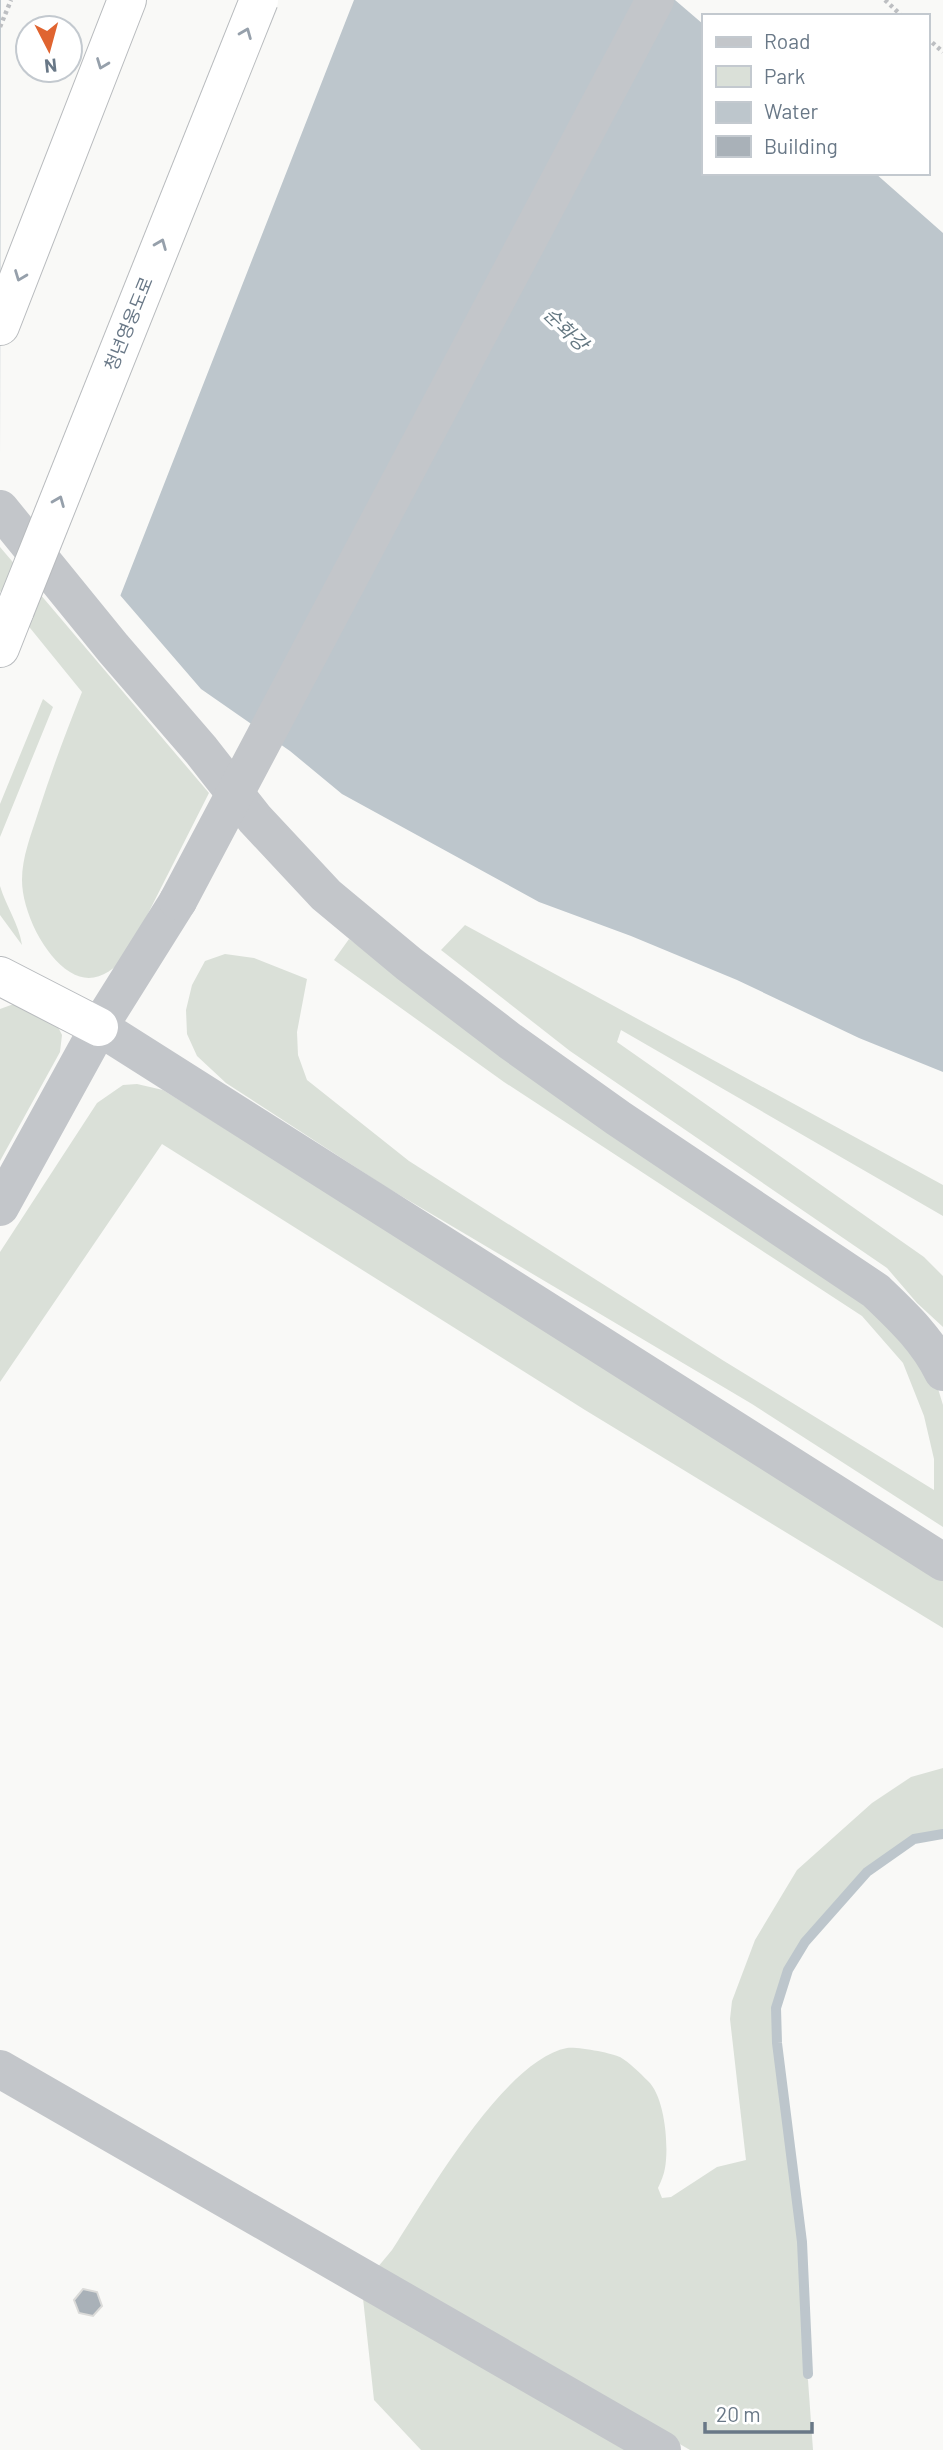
<svg xmlns="http://www.w3.org/2000/svg" width="943" height="2450" viewBox="0 0 943 2450" font-family="Barlow,'Noto Sans KR',sans-serif">
<style>
.green{fill:#dae0d8}
.water{fill:#bdc6cc;fill-rule:evenodd}
.pier{fill:#f9f9f7;fill-rule:evenodd}
.lines{fill:none;stroke-linecap:round;stroke-linejoin:round}
.stream{stroke:#bdc6cc;stroke-width:10}
.building{fill:#a9b1b8;stroke:#dbdbd9;stroke-width:2}
.highway-casing{stroke:#b8bbbe;stroke-width:40}
.path{stroke:#bdbfc2;stroke-width:4.5;stroke-dasharray:3.5 3.5;stroke-linecap:butt}
.minor{stroke:#c3c6ca;stroke-width:38}
.highway{stroke:#fff;stroke-width:38}
.highway-bridge-casing{stroke:#b8bbbe;stroke-width:40;stroke-linecap:butt}
.minor-bridge{stroke:#c3c6ca;stroke-width:38}
.highway-bridge{stroke:#fff;stroke-width:38}
.oneway{stroke:#96a0ab}
.labels{text-anchor:middle;stroke-width:7;stroke-linejoin:round;paint-order:stroke}
.street-label{font-size:18px;fill:#697887;stroke:#fff}
.water-label{font-size:19px;font-style:italic;fill:#657882;stroke:#fff}
</style>
<rect width="100%" height="100%" fill="#f9f9f7"/>
<path class="green" d="M 0,547 L 209,793 L 126,957 C 110,973 92,986 70,972 C 44,956 22,911 22,880 C 22,857 31,835 38,813 C 51,772 66,732 82,692 L 0,591 Z
M 43,699 L 53,707 L 0,837 L 0,804 Z
M 0,886 C 6,906 19,924 22,945 L 0,915 Z
M 465,925 L 943,1185 L 943,1216 L 621,1030 L 617,1042 L 924,1257 L 943,1276 L 943,1327 L 917,1303 L 887,1268 L 570,1051 L 441,950 Z
M 349,939 L 855,1288 L 936,1382 L 943,1405 L 943,1527 L 752,1404 L 386,1187 L 226,1083 L 197,1056 L 187,1034 L 186,1010 L 192,985 L 205,961 L 225,954 L 254,958 L 307,979 L 297,1032 L 298,1055 L 307,1080 L 409,1161 L 724,1361 L 934,1490 L 934,1459 L 924,1416 L 903,1363 L 862,1316 L 504,1082 L 334,960 Z
M 11,1005 L 22,1005 L 58,1027 L 62,1035 L 60,1052 L 0,1161 L 0,1009 Z
M 137,1084 L 163,1090 L 943,1575 L 943,1628 L 585,1410 L 162,1144 L 0,1382 L 0,1252 L 97,1103 L 123,1085 Z
M 943,1768 L 943,1832 L 912,1837 L 865,1870 L 830,1907 L 803,1940 L 785,1969 L 774,2008 L 774,2043 L 799,2243 L 805,2373 L 808,2380 L 813,2450 L 690,2450 L 377,2268 L 392,2250 C 426,2198 504,2060 567,2048 C 575,2046 613,2053 620,2057 C 629,2062 640,2073 648,2081 C 665,2097 669,2146 665,2168 C 664,2175 661,2181 658,2188 L 662,2198 L 671,2197 L 717,2167 L 746,2160 L 730,2019 L 732,2001 L 755,1940 L 797,1870 L 872,1803 L 911,1777 Z
M 362,2289 L 636,2450 L 421,2450 L 374,2400 Z"/>
<path class="water" d="M 0,0 L 675,0 L 703,24 L 703,173 L 875,173 L 943,233 L 943,1072 L 859,1038 L 737,980 L 631,936 L 539,902 L 342,794 L 290,751 L 201,689 L 0,456 ZM 28,28 L 70,28 L 70,70 L 28,70 Z"/>
<path class="pier" d="M 1,0 L 354,0 L 119,599 L 0,461 ZM 28,28 L 70,28 L 70,70 L 28,70 Z"/>
<g class="lines">
<path class="stream" d="M 808,2374 L 802,2242 L 777,2043 L 776,2008 L 788,1970 L 805,1942 L 867,1872 L 914,1839 L 943,1834"/>
</g>
<path class="building" d="M 83,2289 L 97,2292 L 102,2306 L 93,2316 L 79,2313 L 74,2300 Z"/>
<g class="lines">
<g class="highway-casing">
<path id="highway" d="M 0,326 L 127,0
M 0,648 L 15,610
M 0,976 L 99,1027"/>
</g>
<path class="path" d="M 885,0 L 902,16
M 0,27 L 11,0
M 927,38 L 943,52"/>
<path class="minor" d="M 0,509 L 113,648 L 201,750 L 255,819 L 326,895 L 409,964 L 510,1041 L 618,1118 L 876,1291 C 902,1316 927,1339 943,1372
M 99,1027 L 943,1562
M 0,1207 L 99,1027 L 178,901
M 0,2069 L 662,2450"/>
<use href="#highway" class="highway"/>
<g class="highway-bridge-casing">
<path id="highway-bridge" d="M 15,610 L 259,0"/>
</g>
<path class="minor-bridge" d="M 178,901 L 655,0"/>
<use href="#highway-bridge" class="highway-bridge"/>
</g>
<defs><path id="oneway-chevron" d="M-2-3.5L2.5 0L-2 3.5" fill="none" stroke-width="1.6" stroke-linecap="round" stroke-linejoin="round" transform="scale(1.75)"/></defs>
<g class="oneway">
<use href="#oneway-chevron" transform="translate(246 33) rotate(-68)"/>
<use href="#oneway-chevron" transform="translate(102 64) rotate(111)"/>
<use href="#oneway-chevron" transform="translate(161 244) rotate(-68)"/>
<use href="#oneway-chevron" transform="translate(20 276) rotate(111)"/>
<use href="#oneway-chevron" transform="translate(59 501) rotate(-68)"/>
</g>
<g class="labels">
<g class="street-label">
<text transform="translate(129 324) rotate(-68)" y="6">청년영웅도로</text>
</g>
<g class="water-label">
<text transform="translate(566 329) rotate(44)" y="7">순화강</text>
</g>
</g>
<rect x="702" y="14" width="228" height="161" fill="#ffffff" stroke="#c3c9cf" stroke-width="2"/>
<rect x="716" y="37" width="35" height="10" fill="#c3c6ca" stroke="#c3c9cf" stroke-width="2"/>
<text x="764" y="49" font-size="21" fill="#697887">Road</text>
<rect x="716" y="66" width="35" height="21" fill="#dae0d8" stroke="#c3c9cf" stroke-width="2"/>
<text x="764" y="84" font-size="21" fill="#697887">Park</text>
<rect x="716" y="102" width="35" height="21" fill="#bdc6cc" stroke="#c3c9cf" stroke-width="2"/>
<text x="764" y="119" font-size="21" fill="#697887">Water</text>
<rect x="716" y="136" width="35" height="21" fill="#a9b1b8" stroke="#c3c9cf" stroke-width="2"/>
<text x="764" y="154" font-size="21" fill="#697887">Building</text>
<g transform="translate(49 49) rotate(174)"><circle r="33" fill="#ffffff" stroke="#c3c9cf" stroke-width="2"/>
<path d="M0-5L12 26L0 18L-12 26Z" fill="#e06430"/>
<text y="-10" font-size="19" font-weight="bold" text-anchor="middle" fill="#697887">N</text>
</g>
<path d="M705 2422v10h107v-10" fill="none" stroke="#697887" stroke-width="3.5"/>
<text x="716" y="2422" font-size="21" fill="#697887" stroke="#ffffff" stroke-width="5" paint-order="stroke">20 m</text>
</svg>
